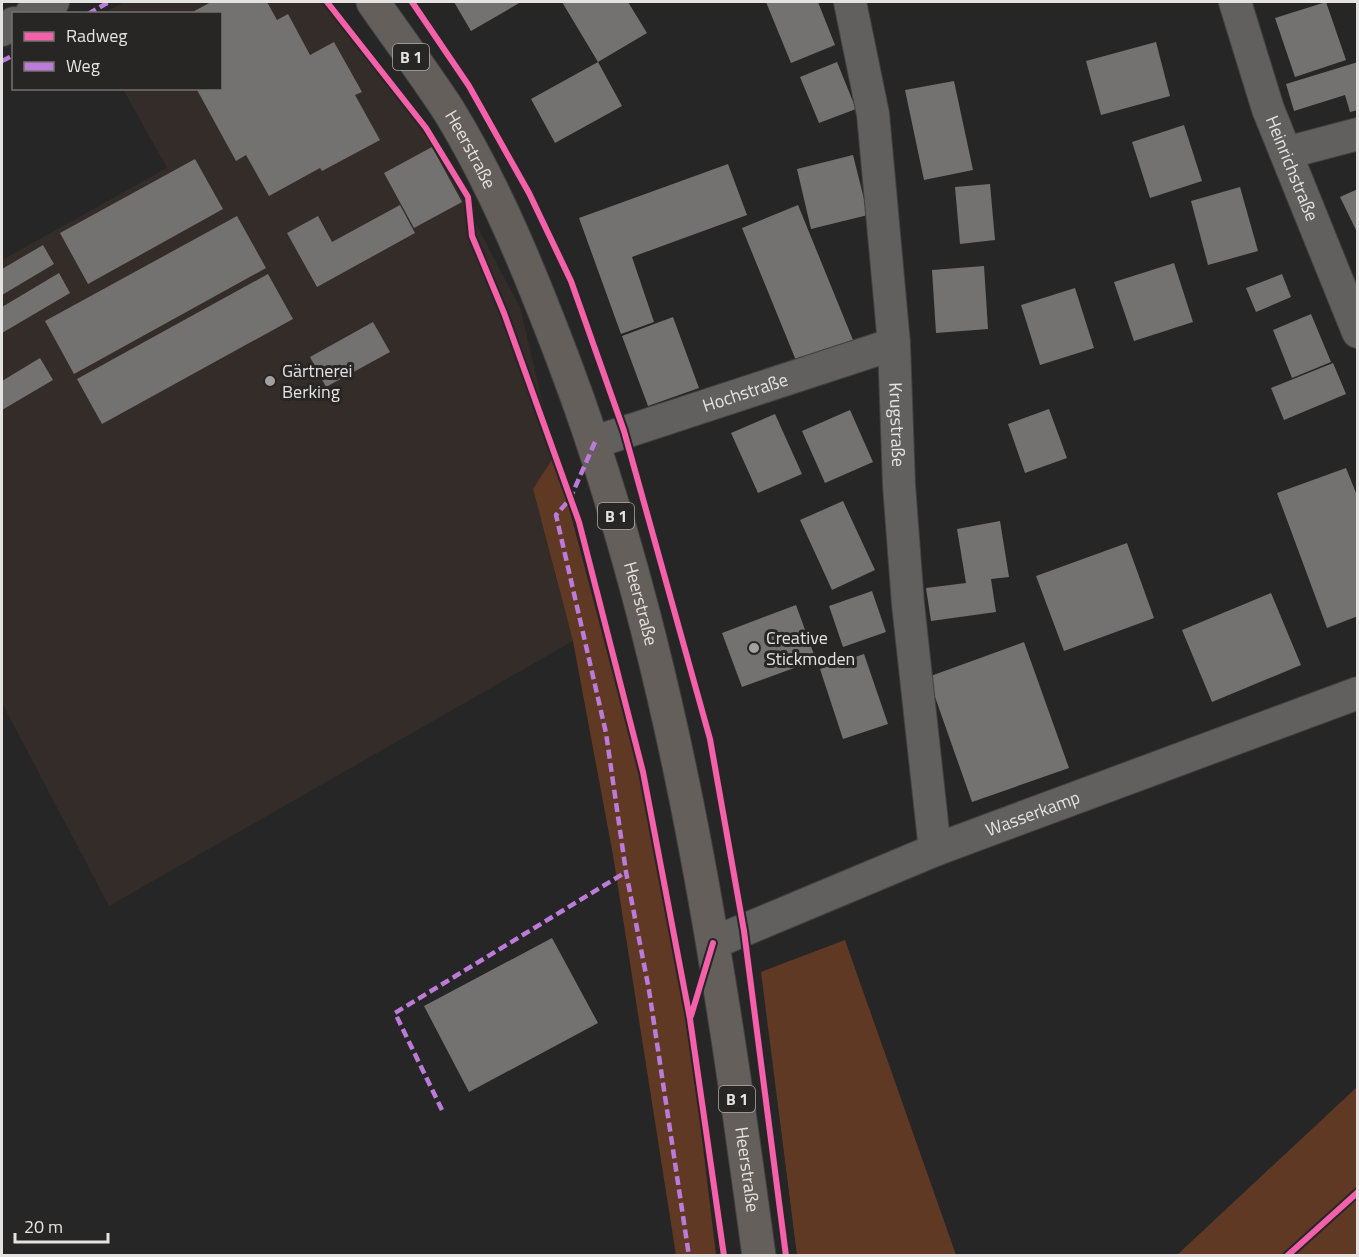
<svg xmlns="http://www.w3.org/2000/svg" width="1359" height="1257" viewBox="0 0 1359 1257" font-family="'Titillium Web',sans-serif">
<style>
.built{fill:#342c29}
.green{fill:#603925}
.building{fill:#737271}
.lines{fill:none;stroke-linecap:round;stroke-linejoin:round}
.minor-casing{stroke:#434141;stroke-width:34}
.major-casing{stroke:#434141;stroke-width:35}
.minor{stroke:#61605f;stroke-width:32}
.major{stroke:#655f5c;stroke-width:33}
.quiet{stroke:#bd7bd9;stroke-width:4.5;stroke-dasharray:9 4.5;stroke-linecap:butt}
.cycleway-casing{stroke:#282625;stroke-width:10}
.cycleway{stroke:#f560ab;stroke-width:6}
.poi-dot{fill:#a2a1a0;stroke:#282625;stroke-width:2}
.labels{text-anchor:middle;stroke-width:6;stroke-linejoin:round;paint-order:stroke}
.shield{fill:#282625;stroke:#acaaa9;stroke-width:1.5}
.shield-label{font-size:16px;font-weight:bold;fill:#e5e3e2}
.street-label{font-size:18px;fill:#e5e3e2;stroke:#282625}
.poi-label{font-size:18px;fill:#e5e3e2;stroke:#282625;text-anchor:start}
</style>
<rect width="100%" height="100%" fill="#272626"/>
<path class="built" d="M 125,2 L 325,2 L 428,134 L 520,307 L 555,455 L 533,490 L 573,641 L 109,906 L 2,703 L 2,260 L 167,168 L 123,89 L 220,88 L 220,14 L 103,13 Z"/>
<path class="green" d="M 555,455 L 640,777 L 687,1014 L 716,1255 L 676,1255 L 613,855 L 573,641 L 533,489 Z
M 845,940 L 956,1255 L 797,1255 L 761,972 Z
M 1357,1087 L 1357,1255 L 1177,1255 Z"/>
<path class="building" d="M 211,2 L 267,2 L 277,20 L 288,14 L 310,55 L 334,42 L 362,92 L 355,95 L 380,140 L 322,171 L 320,168 L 269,196 L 246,155 L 236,161 L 196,88 L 220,88 L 220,14 L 189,14 Z
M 454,2 L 521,2 L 471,31 Z
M 562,2 L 628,2 L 647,33 L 598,62 Z
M 766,2 L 818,2 L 835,45 L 791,63 Z
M 1326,2 L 1346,60 L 1295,77 L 1275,18 Z
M 1156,42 L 1170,96 L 1101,115 L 1086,61 Z
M 598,62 L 622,106 L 555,143 L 531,99 Z
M 837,62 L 856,109 L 819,123 L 800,77 Z
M 1358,62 L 1358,110 L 1350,112 L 1345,95 L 1294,111 L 1286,84 Z
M 954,81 L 973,170 L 924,180 L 905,90 Z
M 1184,125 L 1202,181 L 1150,198 L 1132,142 Z
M 432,147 L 462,202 L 414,228 L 384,173 Z
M 853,155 L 868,215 L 811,229 L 797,169 Z
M 195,159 L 223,209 L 88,284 L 60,233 Z
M 728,164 L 747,215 L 632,257 L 654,322 L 621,334 L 579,218 Z
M 990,184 L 995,240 L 960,244 L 955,187 Z
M 1240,187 L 1258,251 L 1208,265 L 1191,201 Z
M 1358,189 L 1358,234 L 1340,197 Z
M 400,205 L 415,233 L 317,287 L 287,233 L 318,216 L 332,242 Z
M 798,205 L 853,340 L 797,363 L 742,228 Z
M 237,216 L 266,268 L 74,374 L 45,321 Z
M 43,245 L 54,264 L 2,295 L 2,269 Z
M 1174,263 L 1193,322 L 1134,341 L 1114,282 Z
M 984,266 L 988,329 L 936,333 L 932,270 Z
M 59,273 L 70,293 L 2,333 L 2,307 Z
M 268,274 L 293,319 L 102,424 L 77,379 Z
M 1282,274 L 1291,297 L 1256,312 L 1246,288 Z
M 1075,288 L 1094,348 L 1040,365 L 1021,305 Z
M 1311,314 L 1331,362 L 1292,378 L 1273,330 Z
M 673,317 L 699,388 L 648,406 L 622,336 Z
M 373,322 L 390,352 L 326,387 L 310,357 Z
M 40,358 L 53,380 L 2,410 L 2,381 Z
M 1333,363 L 1346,394 L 1284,420 L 1271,388 Z
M 1049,409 L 1067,458 L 1025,473 L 1008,424 Z
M 850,410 L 873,462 L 825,483 L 802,431 Z
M 775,414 L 802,474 L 758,493 L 731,433 Z
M 1346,468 L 1358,498 L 1358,616 L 1327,628 L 1277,493 Z
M 843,501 L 875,570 L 832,590 L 800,520 Z
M 1000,521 L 1009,577 L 991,579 L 996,612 L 931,621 L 926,588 L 966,583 L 957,529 Z
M 1127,543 L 1154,618 L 1064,651 L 1036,576 Z
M 872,591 L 886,632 L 843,647 L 829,606 Z
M 1271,593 L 1301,665 L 1212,702 L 1182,630 Z
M 796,605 L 816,660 L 742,687 L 722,633 Z
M 1024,642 L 1069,768 L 972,802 L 928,677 Z
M 864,654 L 888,724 L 843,739 L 820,669 Z
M 552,938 L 598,1023 L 469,1092 L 424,1006 Z"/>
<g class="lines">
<g class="minor-casing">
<g id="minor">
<path id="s1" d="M 850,2 L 873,114 L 894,344 L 899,485 L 908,604 L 935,850"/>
<path id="s2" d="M 1235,2 L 1268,109 L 1358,332"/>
<path d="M 31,14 L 53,2"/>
<path d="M 2,30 L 14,23"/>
<path d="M 1286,153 L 1358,134"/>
<path id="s3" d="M 595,442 L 894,344"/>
<path id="s4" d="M 713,943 L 935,850 L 1358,693"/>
</g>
</g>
<g class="major-casing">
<g id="major">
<path id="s5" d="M 373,2 C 398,38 425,74 449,111 C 496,188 531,275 563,359 C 672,646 718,953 759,1256"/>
</g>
</g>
<use href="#minor" class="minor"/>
<use href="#major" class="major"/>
<path class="quiet" d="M 88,14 L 109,2
M 2,61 L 14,55
M 595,442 L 570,499 L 556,515 L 606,733 L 626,872 L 649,990 L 689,1256
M 442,1110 L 395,1013 L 626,872"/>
<g class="cycleway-casing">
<path id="cycleway" d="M 327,2 L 426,128 L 468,197 L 472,236 L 504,313 L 579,522 L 643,772 L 690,1019 L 724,1256
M 412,2 L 469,86 L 529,193 L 571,281 L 624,431 L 710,739 L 744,931 L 786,1256
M 691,1016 L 713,943
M 1287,1256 L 1358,1192"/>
</g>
<use href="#cycleway" class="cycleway"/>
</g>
<g class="poi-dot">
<circle cx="270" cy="381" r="6"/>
<circle cx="754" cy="648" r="6"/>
</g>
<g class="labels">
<g class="shield">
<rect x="393" y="44" width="36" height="26" rx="4.5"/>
<rect x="598" y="503" width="36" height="26" rx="4.5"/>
<rect x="719" y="1086" width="36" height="26" rx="4.5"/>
</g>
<g class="shield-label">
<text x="411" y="63">B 1</text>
<text x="616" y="522">B 1</text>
<text x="737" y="1105">B 1</text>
</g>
<g class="street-label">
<text dy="6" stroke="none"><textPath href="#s5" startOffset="177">Heerstraße</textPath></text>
<text dy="6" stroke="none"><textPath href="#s2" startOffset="176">Heinrichstraße</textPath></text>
<text dy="6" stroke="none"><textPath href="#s3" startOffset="158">Hochstraße</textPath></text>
<text dy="6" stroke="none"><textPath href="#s1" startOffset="426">Krugstraße</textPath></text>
<text dy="6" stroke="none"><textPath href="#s5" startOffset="663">Heerstraße</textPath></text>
<text dy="6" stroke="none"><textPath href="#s4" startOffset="345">Wasserkamp</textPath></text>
<text dy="6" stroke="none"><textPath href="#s5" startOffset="1239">Heerstraße</textPath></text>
</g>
<g class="poi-label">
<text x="282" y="377">Gärtnerei<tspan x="282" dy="21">Berking</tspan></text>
<text x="766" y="644">Creative<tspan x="766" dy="21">Stickmoden</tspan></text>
</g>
</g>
<rect width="1359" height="1257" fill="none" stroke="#e5e3e2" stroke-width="6"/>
<rect x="12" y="12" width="210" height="78" fill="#282625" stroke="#747271" stroke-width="1.5"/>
<rect x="24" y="32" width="30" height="9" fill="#f560ab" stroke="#747271" stroke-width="1.5"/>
<text x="66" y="42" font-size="18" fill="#e5e3e2">Radweg</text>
<rect x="24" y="62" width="30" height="9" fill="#bd7bd9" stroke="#747271" stroke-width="1.5"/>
<text x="66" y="72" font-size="18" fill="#e5e3e2">Weg</text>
<path d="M15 1233v9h93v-9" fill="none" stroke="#e5e3e2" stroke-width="3"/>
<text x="24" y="1233" font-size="18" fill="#e5e3e2" stroke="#282625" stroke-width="4.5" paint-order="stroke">20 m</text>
</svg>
